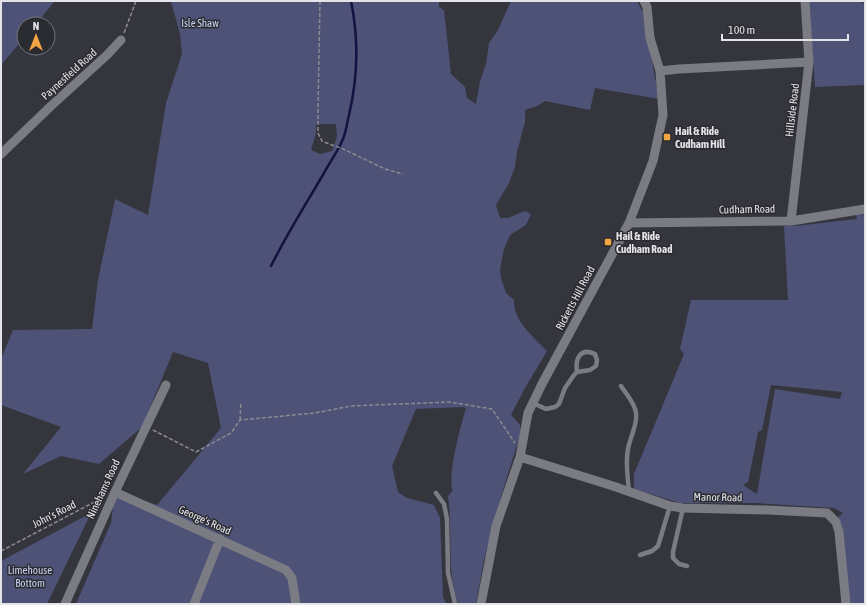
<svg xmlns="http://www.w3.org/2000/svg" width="866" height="605" viewBox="0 0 866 605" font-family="'Asap Condensed',sans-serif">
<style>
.green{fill:#4d5276;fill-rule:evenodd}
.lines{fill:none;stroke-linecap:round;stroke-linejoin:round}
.stream{stroke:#131241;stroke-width:2.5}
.path{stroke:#8b8b91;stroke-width:1.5;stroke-dasharray:4 2;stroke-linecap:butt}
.lane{stroke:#7b7c83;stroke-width:4.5}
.street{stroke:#7b7c83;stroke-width:9}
.poi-dot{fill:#f3a443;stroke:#2b2c32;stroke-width:1.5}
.labels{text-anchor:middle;stroke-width:3;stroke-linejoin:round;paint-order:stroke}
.park-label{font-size:11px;fill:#ccd2f3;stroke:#2b2c32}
.street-label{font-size:11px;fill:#e4e4e8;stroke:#2b2c32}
.poi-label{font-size:11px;font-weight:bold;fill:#e4e4e8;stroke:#2b2c32;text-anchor:start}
</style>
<rect width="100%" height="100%" fill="#35363d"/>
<path class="green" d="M 1,1 L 55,1 L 36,24 L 24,24 L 24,38 L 1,65 Z
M 171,1 L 439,1 L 439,7 L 444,10 L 451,74 L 465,87 L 467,98 L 476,104 L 480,81 L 486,64 L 489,43 L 498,30 L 511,1 L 637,1 L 643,12 L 659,99 L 595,88 L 590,110 L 545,101 L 537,106 L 525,110 L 525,122 L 517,152 L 515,167 L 509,183 L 496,205 L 500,218 L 508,218 L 525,211 L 531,214 L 526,225 L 510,235 L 504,249 L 500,269 L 501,278 L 506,293 L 514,300 C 513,321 534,337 547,351 L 525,388 L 511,415 L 520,425 L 520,435 L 497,510 L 484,560 L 476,604 L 458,604 C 446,569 453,532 448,496 L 453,490 L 452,489 C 449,468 460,429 466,408 L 463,407 L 416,409 L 392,466 L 398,492 L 407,498 L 434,505 L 440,518 L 443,596 L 446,604 L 76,604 L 111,523 L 115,492 L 157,505 L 221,428 L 208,363 L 173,352 L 142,427 L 99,464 L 61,456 L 23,474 L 61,427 L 1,405 L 1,359 L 13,330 L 92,329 L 98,280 L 115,199 L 148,215 L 166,103 L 182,54 L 180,34 ZM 316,124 L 336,124 L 337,137 L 332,151 L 320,154 L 311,150 L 316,133 Z
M 809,1 L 858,1 L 865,4 L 865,85 L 815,87 Z
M 865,214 L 865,604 L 849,604 L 834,521 L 843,513 L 834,508 L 756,503 L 680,503 L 634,489 L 634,474 L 684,354 L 680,349 L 691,300 L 788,300 L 784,226 C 808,226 832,221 857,219 L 856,215 ZM 771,385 L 842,392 L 840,399 L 775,389 L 757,494 L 743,485 L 748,482 L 758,432 L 762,430 Z
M 91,513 L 47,604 L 1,604 L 1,561 Z"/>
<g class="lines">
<path class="stream" d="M 271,266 C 287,234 306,204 324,173 C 330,162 338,151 343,139 C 346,132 347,123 349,115 C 358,77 359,40 351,1"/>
<path class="path" d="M 320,1 L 318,108 L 318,133 L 322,141 L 329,144 L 341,148 L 385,169 L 403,174
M 124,33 L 136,1
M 240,420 L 241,402
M 153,430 L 196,452 L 231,433 L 240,420 L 315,413 L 351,406 L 449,402 L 492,409 L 515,443
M 1,551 L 102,498"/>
<path class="lane" d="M 621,386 C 626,394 635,403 636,413 C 638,424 630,437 628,449 C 625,463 628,478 629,492
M 533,403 L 546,409 L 555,407 L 559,404 L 565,388 L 574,375 L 577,372 L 590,370 L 596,366 L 597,360 L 595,354 C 580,347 575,359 577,372
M 436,493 L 444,504 L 447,519 L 448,573 L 455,604
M 683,508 L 673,552 L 673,558 L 679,564 L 687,566
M 640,555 L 652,551 L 658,546 L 670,506"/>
<path class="street" d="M 660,71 L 679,69 L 809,62
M 1,154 L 51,106 L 107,55 L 121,40
M 791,221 L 809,62 L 805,1
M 629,223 L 791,221 L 865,209
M 520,457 L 613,486 L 670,506 L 683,508 L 768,510 L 827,513 L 836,522 L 839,532 L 846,604
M 115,492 L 286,570 L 292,578 L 296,604
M 65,604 L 115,492 L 166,385
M 194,604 L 220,539
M 481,604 L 496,526 L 520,457 L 528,413 L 542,384 L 629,223 L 653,161 L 663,115 L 660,71 L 650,38 L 647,7 L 644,1"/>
</g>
<g class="poi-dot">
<rect x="663" y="133" width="8" height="8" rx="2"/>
<rect x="604" y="238" width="8" height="8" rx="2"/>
</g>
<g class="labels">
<g class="park-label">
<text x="200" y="27">Isle Shaw</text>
<text x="30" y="574">Limehouse<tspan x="30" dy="13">Bottom</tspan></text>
</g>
<g class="street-label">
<text transform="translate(69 74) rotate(-42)" y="4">Paynesfield Road</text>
<text transform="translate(792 110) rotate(-83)" y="4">Hillside Road</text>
<text transform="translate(747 209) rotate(-1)" y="4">Cudham Road</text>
<text transform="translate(575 298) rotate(-62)" y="4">Ricketts Hill Road</text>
<text transform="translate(103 489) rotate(-65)" y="4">Ninehams Road</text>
<text transform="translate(718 497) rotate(1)" y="4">Manor Road</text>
<text transform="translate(54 514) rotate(-27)" y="4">John's Road</text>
<text transform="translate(205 520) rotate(24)" y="4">George's Road</text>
</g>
<g class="poi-label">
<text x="675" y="135">Hail &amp; Ride<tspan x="675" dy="13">Cudham Hill</tspan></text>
<text x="616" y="240">Hail &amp; Ride<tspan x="616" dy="13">Cudham Road</tspan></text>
</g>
</g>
<rect width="866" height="605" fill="none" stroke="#e4e4e8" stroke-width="4"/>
<g transform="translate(36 36)"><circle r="19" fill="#2b2c32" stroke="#75767b"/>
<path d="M0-3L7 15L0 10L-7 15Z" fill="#f3a443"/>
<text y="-6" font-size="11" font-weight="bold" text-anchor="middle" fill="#e4e4e8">N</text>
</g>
<path d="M722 34v6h126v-6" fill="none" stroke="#e4e4e8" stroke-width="2"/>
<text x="728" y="34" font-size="12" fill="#e4e4e8" stroke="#2b2c32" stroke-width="3" paint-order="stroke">100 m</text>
</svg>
